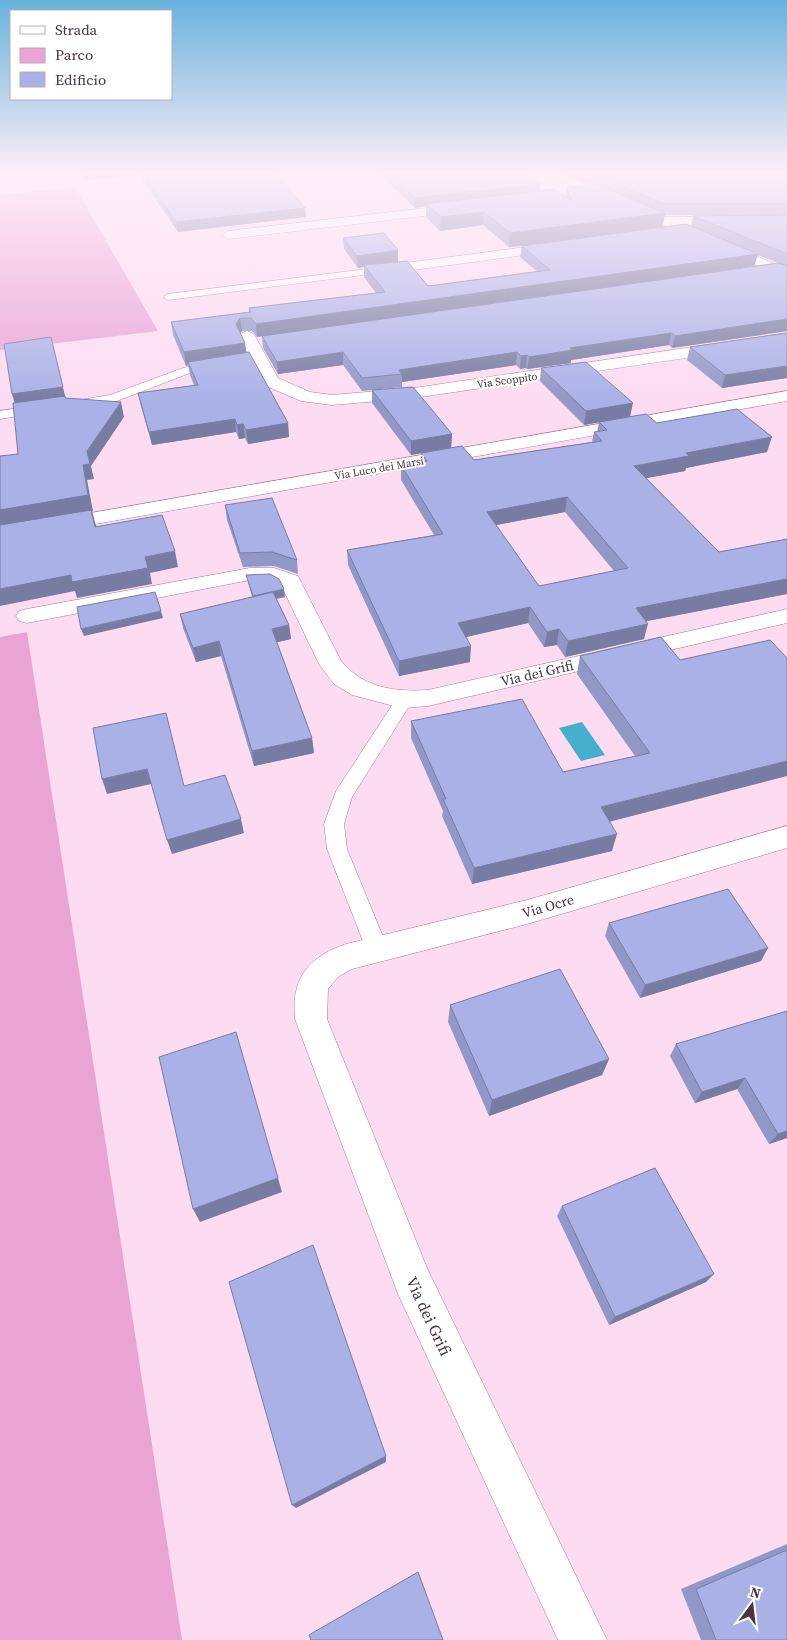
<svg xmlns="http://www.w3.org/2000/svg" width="787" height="1640" viewBox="0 0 787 1640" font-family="'Source Serif 4',serif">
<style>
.green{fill:#e9a4d4}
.water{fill:#46afcb}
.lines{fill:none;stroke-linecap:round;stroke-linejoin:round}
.service-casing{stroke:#ab7a9c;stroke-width:1}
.minor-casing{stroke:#ab7a9c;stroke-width:1}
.tertiary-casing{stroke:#ab7a9c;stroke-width:1}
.service{fill:#fff;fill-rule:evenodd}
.minor{fill:#fff;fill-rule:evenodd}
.tertiary{fill:#fff;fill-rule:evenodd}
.wall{fill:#9198c7;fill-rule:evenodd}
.shaded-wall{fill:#767ca2}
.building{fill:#a9b1e7;stroke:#767ca2;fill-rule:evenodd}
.labels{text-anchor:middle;stroke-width:4;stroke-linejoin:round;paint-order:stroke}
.far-street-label{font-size:11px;fill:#483342;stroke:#fff}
.street-label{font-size:14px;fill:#483342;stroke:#fff}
.near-street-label{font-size:16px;fill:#483342;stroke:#fff}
</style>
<rect width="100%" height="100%" fill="#fddcf2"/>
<path class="green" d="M 75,187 L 158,331 L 0,350 L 0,195 Z
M 27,632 L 182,1640 L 0,1640 L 0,637 Z"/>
<path class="water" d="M 582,722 L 605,755 L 581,761 L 559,728 Z"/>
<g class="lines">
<g class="service-casing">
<path id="service" d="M 383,267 L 387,268 L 387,272 L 168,300 L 163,297 L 168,294 Z
M 216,361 L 220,363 L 222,365 L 220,367 L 190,373 L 117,401 L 74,409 L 68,405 L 74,401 L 110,395 L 183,368 Z
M 40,405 L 46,409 L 44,412 L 0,419 L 0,411 Z
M 404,694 L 410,696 L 413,700 L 352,797 L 344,824 L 347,849 L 388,949 L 385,956 L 377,959 L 369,956 L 366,949 L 327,849 L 324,824 L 336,791 L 398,696 Z"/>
</g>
<g class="minor-casing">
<path id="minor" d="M 0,172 L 20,172 L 19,174 L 0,177 Z
M 462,204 L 468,208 L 466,211 L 228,239 L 222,235 L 228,231 Z
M 787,216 L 787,224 L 660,225 L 654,221 L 660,217 Z
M 557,243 L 564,247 L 562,250 L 383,274 L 376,270 L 383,266 Z
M 247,331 L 252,333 L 255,336 L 278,378 L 310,392 L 332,395 L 414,388 L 787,333 L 787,343 L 414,398 L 332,405 L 301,401 L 266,386 L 258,375 L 239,336 L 242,333 Z
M 787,391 L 787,401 L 0,541 L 0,529 Z
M 250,568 L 274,568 L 298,576 L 341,661 C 363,688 395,692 428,690 L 787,609 L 787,623 L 428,706 L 404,708 L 390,705 L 352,695 L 334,684 L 319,664 L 281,585 L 271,580 L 250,580 L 27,623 L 19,621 L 16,616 L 19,611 L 27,609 Z
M 787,826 L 787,848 L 527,924 L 352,969 L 338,977 L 328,989 L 327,1019 L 427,1268 L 607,1640 L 558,1640 L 398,1294 L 295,1019 C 291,978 308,957 346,944 L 527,900 Z"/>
</g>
<g class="tertiary-casing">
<path id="tertiary" d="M 540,172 L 555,172 L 787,269 L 787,278 Z"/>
</g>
<use href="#service" class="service"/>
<use href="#minor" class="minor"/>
<use href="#tertiary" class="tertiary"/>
</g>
<path class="wall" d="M 82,172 L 274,172 L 306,217 L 178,232 L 139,175 L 85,180 Z
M 377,172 L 523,172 L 540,191 L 566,197 L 567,188 L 591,185 L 559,172 L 787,172 L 787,215 L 665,215 L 662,227 L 691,226 L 693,216 L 787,215 L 787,331 L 672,348 L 669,345 L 571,360 L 571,363 L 527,369 L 526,368 L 520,369 L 516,365 L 402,382 L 402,387 L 362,391 L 343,365 L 278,374 L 263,348 L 262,336 L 257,337 L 252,331 L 242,331 L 240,333 L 246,352 L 288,423 L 289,437 L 248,444 L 245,438 L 239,439 L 236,432 L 152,445 L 141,406 L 138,393 L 194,385 L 190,375 L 188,365 L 186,366 L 173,335 L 171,322 L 249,312 L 249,308 L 376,293 L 364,277 L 364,267 L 358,268 L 344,249 L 343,238 L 398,262 L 428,286 L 537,271 L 520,257 L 522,246 L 509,247 L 483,225 L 440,231 L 426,217 L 426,206 L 415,208 ZM 758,255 L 778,263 L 424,313 L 754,266 Z
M 787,333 L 787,378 L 722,388 L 687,360 L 690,347 Z
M 541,368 L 630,417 L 767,452 L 686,468 L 685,471 L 646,478 L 719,552 L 787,539 L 787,594 L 646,621 L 644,639 L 565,657 L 557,645 L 544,647 L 528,623 L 466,637 L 470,662 L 399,676 L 348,565 L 347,550 L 434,535 L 401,480 L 401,465 L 421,462 L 421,453 L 411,455 L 372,403 L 372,390 L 452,434 L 451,448 L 474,460 L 592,442 L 594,432 L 597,432 L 599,422 L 584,425 L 540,381 ZM 565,512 L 614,571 L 539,586 L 496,525 Z
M 225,505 L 297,560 L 298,574 L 274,566 L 243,567 L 227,520 Z
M 246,575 L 285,597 L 276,599 L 289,625 L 291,639 L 277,642 L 312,738 L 314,753 L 254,766 L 221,656 L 196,662 L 183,628 L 180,614 L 252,597 L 248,582 Z
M 770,640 L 609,821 L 612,851 L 472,884 L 442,816 L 443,811 L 411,738 L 411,721 L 563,772 L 635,756 L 577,674 L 580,656 L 680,660 Z
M 609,923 L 761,961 L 640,998 L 605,936 Z
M 450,1005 L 609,1059 L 602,1075 L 489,1116 L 448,1022 Z
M 787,1011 L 787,1138 L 769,1144 L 737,1089 L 695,1103 L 670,1056 L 676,1044 Z
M 562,1206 L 706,1282 L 609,1325 L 557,1216 Z
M 787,1544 L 787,1640 L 701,1640 L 681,1589 Z"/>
<path class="shaded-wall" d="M 84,172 L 138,172 L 139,175 L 85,180 Z
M 540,184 L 540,193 L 426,204 L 426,206 L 415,208 L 415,198 Z
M 305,208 L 306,217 L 178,232 L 176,222 Z
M 484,212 L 483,225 L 440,231 L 441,217 Z
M 665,213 L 662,227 L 509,247 L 510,233 Z
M 398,250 L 398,262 L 364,265 L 364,267 L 358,268 L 357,256 Z
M 758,254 L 754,266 L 257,337 L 256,324 Z
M 240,318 L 242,331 L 237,337 L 236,324 Z
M 787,319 L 787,331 L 672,348 L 675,336 Z
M 671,333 L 669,345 L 571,360 L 571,363 L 527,369 L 529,357 L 570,348 Z
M 51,337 L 66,400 L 16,407 L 12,394 Z
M 245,343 L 247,356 L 188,362 L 188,365 L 186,366 L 184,352 Z
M 343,352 L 343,365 L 278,374 L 277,362 Z
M 517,352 L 516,365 L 402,382 L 402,374 L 399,370 Z
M 527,355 L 526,368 L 520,369 L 521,356 Z
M 787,366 L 787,378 L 722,388 L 725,375 Z
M 121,402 L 124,417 L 91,466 L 94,479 L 87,480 L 93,511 L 92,511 L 96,526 L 99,543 L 0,527 L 0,510 L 83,465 L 87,451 Z
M 633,403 L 630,417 L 584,425 L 586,411 Z
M 235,419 L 236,432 L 152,445 L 149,432 Z
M 288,423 L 289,437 L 248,444 L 246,430 Z
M 243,424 L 245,438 L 239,439 L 237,425 Z
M 452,434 L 451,448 L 411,455 L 411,441 Z
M 772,437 L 767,452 L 686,468 L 685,471 L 631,481 L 634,466 L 686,453 Z
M 567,497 L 565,512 L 486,527 L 487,512 Z
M 175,551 L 178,567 L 150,573 L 152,584 L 77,598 L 75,591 L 0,606 L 0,589 L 145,557 Z
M 787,579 L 787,594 L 632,624 L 636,608 Z
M 284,589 L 285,597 L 254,603 L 253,596 Z
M 530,607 L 528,623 L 457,639 L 458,623 Z
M 161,611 L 163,618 L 84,636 L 81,629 Z
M 648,624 L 644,639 L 565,657 L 568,641 Z
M 289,625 L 291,639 L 274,643 L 272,629 Z
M 559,629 L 557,645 L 544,647 L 547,632 Z
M 219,641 L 221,656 L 196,662 L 193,648 Z
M 471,646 L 470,662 L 399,676 L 399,661 Z
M 312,738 L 314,753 L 254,766 L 252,751 Z
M 787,761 L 787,776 L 597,825 L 601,807 Z
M 147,769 L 151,784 L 107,794 L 102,779 Z
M 241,819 L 244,833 L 172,854 L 167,840 Z
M 617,834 L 612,851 L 472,884 L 474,868 Z
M 768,948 L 761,961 L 640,998 L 645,985 Z
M 609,1059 L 602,1075 L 489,1116 L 492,1100 Z
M 745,1078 L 737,1089 L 695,1103 L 702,1092 Z
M 787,1131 L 787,1138 L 769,1144 L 778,1134 Z
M 278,1178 L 282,1192 L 200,1222 L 193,1209 Z
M 714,1274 L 706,1282 L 609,1325 L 615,1317 Z
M 386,1456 L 386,1462 L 296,1508 L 292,1505 Z"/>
<path class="building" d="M 142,172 L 274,172 L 305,208 L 176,222 Z
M 387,172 L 523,172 L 540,184 L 415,198 Z
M 586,172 L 787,172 L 787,204 L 665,204 Z
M 596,184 L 665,213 L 510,233 L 484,212 L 441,217 L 426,204 L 554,189 L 572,201 L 567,188 Z
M 787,215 L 787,254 L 693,216 Z
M 686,224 L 758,254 L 256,324 L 251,318 L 240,318 L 236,324 L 245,343 L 184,352 L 171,322 L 251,312 L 249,308 L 385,292 L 364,265 L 407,261 L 428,286 L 550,270 L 522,246 Z
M 384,233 L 398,250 L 357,256 L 343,238 Z
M 778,263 L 787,266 L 787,319 L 675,336 L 671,333 L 570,348 L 573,350 L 529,357 L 527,355 L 521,356 L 517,352 L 399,370 L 402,374 L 362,378 L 343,352 L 277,362 L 262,336 Z
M 787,333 L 787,366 L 725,375 L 690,347 Z
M 51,337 L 63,387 L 12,394 L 4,344 Z
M 249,352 L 288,423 L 246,430 L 243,424 L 237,425 L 235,419 L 149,432 L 138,393 L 198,385 L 188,362 Z
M 586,362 L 633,403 L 586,411 L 541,368 Z
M 413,387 L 452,434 L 411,441 L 372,390 Z
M 65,396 L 65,398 L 121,402 L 87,451 L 90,464 L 83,465 L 88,495 L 0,510 L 0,456 L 18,454 L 13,403 Z
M 737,409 L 772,437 L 686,453 L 689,456 L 634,466 L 719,552 L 787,539 L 787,579 L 636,608 L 648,624 L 568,641 L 559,629 L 547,632 L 530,607 L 458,623 L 471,646 L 399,661 L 347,550 L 443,534 L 401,465 L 427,461 L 421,453 L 462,446 L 474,460 L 602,441 L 594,432 L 607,430 L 599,422 L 646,414 L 657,423 ZM 567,497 L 628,568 L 539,586 L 487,512 Z
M 272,498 L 297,560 L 272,552 L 240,553 L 225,505 Z
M 91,510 L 95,527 L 162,515 L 175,551 L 145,557 L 148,568 L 72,582 L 71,575 L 0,589 L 0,525 Z
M 270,574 L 279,579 L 284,589 L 253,596 L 246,575 Z
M 155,592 L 161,611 L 81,629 L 77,607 Z
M 273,592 L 289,625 L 272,629 L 312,738 L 252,751 L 219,641 L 193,648 L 180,614 Z
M 661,637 L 680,660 L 770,640 L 787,658 L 787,761 L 601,807 L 617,834 L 474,868 L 443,799 L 446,799 L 411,721 L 522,699 L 563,772 L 650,753 L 580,656 Z
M 166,713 L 184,786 L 225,775 L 241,819 L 167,840 L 147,769 L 102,779 L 93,728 Z
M 728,889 L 768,948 L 645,985 L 609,923 Z
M 560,969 L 609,1059 L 492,1100 L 450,1005 Z
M 787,1011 L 787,1131 L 778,1134 L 745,1078 L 702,1092 L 676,1044 Z
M 236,1032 L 278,1178 L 193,1209 L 159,1057 Z
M 655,1168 L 714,1274 L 615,1317 L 562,1206 Z
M 313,1245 L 386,1456 L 292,1505 L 229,1282 Z
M 787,1550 L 787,1640 L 716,1640 L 696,1589 Z
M 418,1572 L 443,1640 L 311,1640 L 309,1635 Z"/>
<linearGradient id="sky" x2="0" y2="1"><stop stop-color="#67b2dc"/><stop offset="0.43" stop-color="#feeff9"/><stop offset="1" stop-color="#feeff9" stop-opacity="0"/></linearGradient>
<rect width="787" height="402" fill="url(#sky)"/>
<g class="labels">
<g class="far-street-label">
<text transform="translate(507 380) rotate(-8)" y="4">Via Scoppito</text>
<text transform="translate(379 468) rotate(-10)" y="4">Via Luco dei Marsi</text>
</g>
<g class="street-label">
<text transform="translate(537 673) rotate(-13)" y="5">Via dei Grifi</text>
<text transform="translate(548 906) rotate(-16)" y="5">Via Ocre</text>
</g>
<g class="near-street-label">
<text transform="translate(429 1316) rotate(65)" y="6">Via dei Grifi</text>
</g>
</g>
<rect x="10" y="10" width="162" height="90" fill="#ffffff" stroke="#b6adb3"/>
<rect x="20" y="26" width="25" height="8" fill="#ffffff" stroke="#b6adb3"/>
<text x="55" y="35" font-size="15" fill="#483342">Strada</text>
<rect x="20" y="48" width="25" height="15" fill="#e9a4d4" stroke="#b6adb3"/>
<text x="55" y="60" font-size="15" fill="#483342">Parco</text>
<rect x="20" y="72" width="25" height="15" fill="#a9b1e7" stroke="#b6adb3"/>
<text x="55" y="85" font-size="15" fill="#483342">Edificio</text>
<g transform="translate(752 1605) rotate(15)" stroke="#ffffff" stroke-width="4" paint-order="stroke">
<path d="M0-4L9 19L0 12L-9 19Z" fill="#483342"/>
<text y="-8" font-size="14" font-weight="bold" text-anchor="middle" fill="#483342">N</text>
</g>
</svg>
